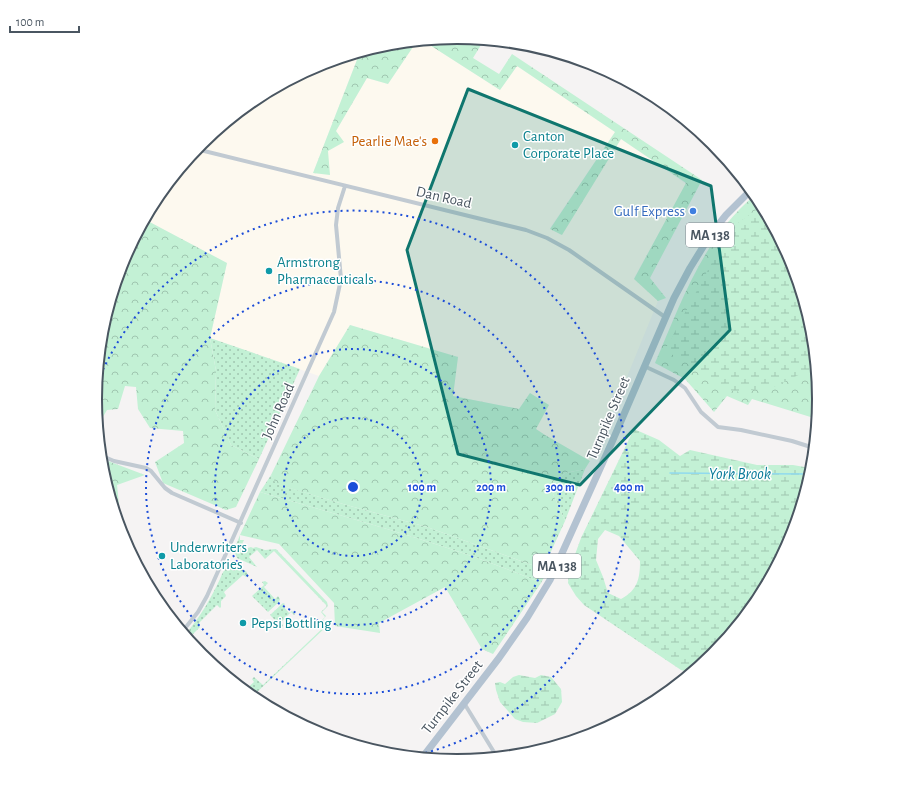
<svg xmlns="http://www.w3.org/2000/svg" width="913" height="798" viewBox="0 0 913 798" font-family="'Alegreya Sans',sans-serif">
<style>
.commercial{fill:#fdf9ef}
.grass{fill:url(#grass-dots)}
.forest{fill:url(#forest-crowns)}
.wetland{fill:url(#wetland-marsh);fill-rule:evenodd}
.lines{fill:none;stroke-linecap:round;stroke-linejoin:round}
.stream{stroke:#90daee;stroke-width:1.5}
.street{stroke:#c1cad2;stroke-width:4}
.primary{stroke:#b3c2d1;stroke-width:7}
.marked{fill:#0f766e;fill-opacity:0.2;stroke:#0f766e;stroke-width:3;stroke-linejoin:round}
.ring{fill:none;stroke:#1d4ed8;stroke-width:2;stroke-dasharray:2 4}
.food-dot{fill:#e8710a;stroke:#fff;stroke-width:1.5}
.culture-dot{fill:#0f9aa8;stroke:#fff;stroke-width:1.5}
.shop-dot{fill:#3f7fe0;stroke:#fff;stroke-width:1.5}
.labels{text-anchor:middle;stroke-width:3;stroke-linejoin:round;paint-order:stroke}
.shield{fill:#fff;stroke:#808990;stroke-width:1}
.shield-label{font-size:14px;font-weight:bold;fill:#4a5661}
.culture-label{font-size:15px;fill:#0d838f;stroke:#fff;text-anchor:start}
.food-label{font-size:15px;fill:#c56008;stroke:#fff;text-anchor:end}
.street-label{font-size:15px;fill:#4a5661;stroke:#fff}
.shop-label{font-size:15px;fill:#366cbe;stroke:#fff;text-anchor:end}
.water-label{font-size:16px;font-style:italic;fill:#0c7c9b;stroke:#fff}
.rim{fill:none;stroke:#4a5661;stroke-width:2}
.centre{fill:#1d4ed8;stroke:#fff;stroke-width:2}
.ring-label{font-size:12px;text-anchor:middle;font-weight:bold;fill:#1d4ed8;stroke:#fff;stroke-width:3;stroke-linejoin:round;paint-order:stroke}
</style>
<defs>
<pattern id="grass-dots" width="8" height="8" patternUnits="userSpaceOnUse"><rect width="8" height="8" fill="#c3f1d5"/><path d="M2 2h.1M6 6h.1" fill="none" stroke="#a0c6b0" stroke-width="1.8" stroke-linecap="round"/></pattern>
<pattern id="forest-crowns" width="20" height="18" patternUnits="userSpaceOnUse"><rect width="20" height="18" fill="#c3f1d5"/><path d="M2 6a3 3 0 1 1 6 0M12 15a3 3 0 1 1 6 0" fill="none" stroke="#a0c6b0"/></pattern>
<pattern id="wetland-marsh" width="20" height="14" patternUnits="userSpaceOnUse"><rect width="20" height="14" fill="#c3f1d5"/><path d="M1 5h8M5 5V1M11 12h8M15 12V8" fill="none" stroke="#a0c6b0"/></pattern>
</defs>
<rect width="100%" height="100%" fill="#f5f3f3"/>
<path class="commercial" d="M 422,40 L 500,90 L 517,66 L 615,132 L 550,228 L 561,235 L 621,139 L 686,184 L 634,278 L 658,301 L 613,411 L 590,461 L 545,435 L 536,429 L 530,393 L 519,409 L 453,396 L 458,357 L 350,325 L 319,376 L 210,338 L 227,263 L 144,219 L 156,198 L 201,143 L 256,98 L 318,64 L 360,52 L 313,173 L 328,151 L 336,131 L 367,78 L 388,84 L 417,41 Z"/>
<path class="grass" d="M 210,338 L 300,369 L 259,459 L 231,445 L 215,410 L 216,371 Z
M 585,469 L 565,521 L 553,494 L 552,486 L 565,473 Z
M 271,475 L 277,484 L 343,504 L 427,527 L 543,569 L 547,572 L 541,583 C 450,544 354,520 260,492 Z
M 240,535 L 240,540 L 244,540 L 241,546 L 243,553 L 245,552 L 246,550 L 248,551 L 248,548 L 251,547 L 253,548 L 256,547 L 265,550 L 276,549 L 327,602 L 328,606 L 322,612 L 326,616 L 322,621 L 327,626 L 252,697 L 244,691 L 254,682 L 252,679 L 254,677 L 263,685 L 325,626 L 321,621 L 325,617 L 321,612 L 327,606 L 274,551 L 265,559 L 257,550 L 249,557 L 257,567 L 237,558 L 234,550 Z
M 229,566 L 233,566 L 246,571 L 248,575 L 246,577 L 243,575 L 224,592 L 226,596 L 221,601 L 221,607 L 220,608 L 217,605 L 199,623 L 200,627 L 193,634 L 191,634 L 189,630 C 203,612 210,600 220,579 C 222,574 224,569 229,566 Z
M 265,581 L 268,583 L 264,587 L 275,599 L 278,596 L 280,599 L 279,602 L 268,612 L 252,596 L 264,585 L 262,582 Z
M 283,603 L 285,604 L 283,606 L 289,613 L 292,611 L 295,614 L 294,615 L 291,612 L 281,622 L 283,625 L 282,627 L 270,615 Z"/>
<path class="forest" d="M 457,37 L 484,40 L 473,58 L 499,74 L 512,54 L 702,180 L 650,278 L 666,298 L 658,301 L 634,279 L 686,183 L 621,139 L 562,235 L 550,229 L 615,132 L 517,66 L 500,90 L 422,40 Z
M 417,41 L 388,84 L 367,78 L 336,131 L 344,142 L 328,151 L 330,175 L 313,173 L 360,52 L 386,44 Z
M 755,195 L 791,261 L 812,329 L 818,399 L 817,419 L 752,399 L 748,405 L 727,396 L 714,412 L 685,379 L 655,363 C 681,303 703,238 755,195 Z
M 144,219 L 227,263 L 210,338 L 216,371 L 215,410 L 231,445 L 259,459 L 236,507 L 226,510 L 163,483 L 155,462 L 184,443 L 183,431 L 150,428 L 138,409 L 136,387 L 125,386 L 118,409 L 107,410 L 97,427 L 95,399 L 102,328 L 122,260 Z
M 350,325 L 458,357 L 453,396 L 519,409 L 530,393 L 549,405 L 536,429 L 545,435 L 590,461 L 585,469 L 565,473 L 552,486 L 553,494 L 565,521 L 543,569 L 427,527 L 343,504 L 276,484 L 271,475 L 319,376 Z
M 100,458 L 145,475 L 117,485 L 120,514 L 130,538 L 128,548 L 122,537 L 101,469 Z
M 260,492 C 354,520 450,544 541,583 L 493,654 L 482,649 L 445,587 L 379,623 L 380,633 L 335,626 L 334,603 L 279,544 L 240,535 Z"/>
<path class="wetland" d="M 762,206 L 791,261 L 812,329 L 815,367 L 776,386 L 741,392 L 720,389 L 695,368 L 665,350 L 716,255 L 739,222 Z
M 634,429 L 659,440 L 680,456 L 690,450 L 757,465 L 793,465 L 810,468 C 811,483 802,499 794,511 L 796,519 L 791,538 L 757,600 L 712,655 L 691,673 L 681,670 L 584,605 L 576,596 L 568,583 L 569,571 L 581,538 ZM 605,530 L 619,536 L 640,561 C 640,578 638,590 621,599 L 608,593 L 603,577 L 596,560 L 598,539 Z
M 519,675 L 535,678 L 541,675 L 551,677 L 561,689 L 562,702 L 555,714 L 537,723 L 523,722 L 515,719 L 500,702 L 496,690 L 495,683 L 500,682 L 505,684 L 513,677 Z"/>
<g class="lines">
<path class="stream" d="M 670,473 L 810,474"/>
<path class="street" d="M 196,149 L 477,218 L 526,230 L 547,238 L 569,250 L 665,317
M 644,366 L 674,380 L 685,388 L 701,412 L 718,427 L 741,430 L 792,441 L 814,448
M 100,455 L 114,461 L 146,468 L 151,471 L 165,488 L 172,493 L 241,523
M 182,632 L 198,612 L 207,596 L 334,312 L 341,279 L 336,225 L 338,208 L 345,186
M 464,703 L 497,757"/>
<path class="primary" d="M 422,758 L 499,658 L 527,618 L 550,580 L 612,442 L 674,298 L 690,268 L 711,234 L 726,215 L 751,190"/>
</g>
<path class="marked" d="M 468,89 L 711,186 L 730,330 L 580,485 L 458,454 L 407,250 Z"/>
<g class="ring">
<circle cx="353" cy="487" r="69"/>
<circle cx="353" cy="487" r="138"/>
<circle cx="353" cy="487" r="207"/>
<path d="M96 386A276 276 0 1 1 413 756"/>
</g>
<circle class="food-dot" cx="435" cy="141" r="4"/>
<g class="culture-dot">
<circle cx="515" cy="145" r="4"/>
<circle cx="269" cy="271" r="4"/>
<circle cx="162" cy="556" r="4"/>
<circle cx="243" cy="623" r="4"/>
</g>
<circle class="shop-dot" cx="693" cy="211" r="4"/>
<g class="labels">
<g class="shield">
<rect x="686" y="223" width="48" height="24" rx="3"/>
<rect x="533" y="554" width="48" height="24" rx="3"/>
</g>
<g class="shield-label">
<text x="710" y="240">MA 138</text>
<text x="557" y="571">MA 138</text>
</g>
<g class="culture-label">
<text x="523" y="141">Canton<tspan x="523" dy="17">Corporate Place</tspan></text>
<text x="277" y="267">Armstrong<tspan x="277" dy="17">Pharmaceuticals</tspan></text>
<text x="170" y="552">Underwriters<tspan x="170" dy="17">Laboratories</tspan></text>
<text x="251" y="628">Pepsi Bottling</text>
</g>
<g class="food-label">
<text x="427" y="146">Pearlie Mae's</text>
</g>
<g class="street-label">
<text transform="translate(444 197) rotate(13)" y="5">Dan Road</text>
<text transform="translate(278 411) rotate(-66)" y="5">John Road</text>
<text transform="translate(608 418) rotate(-67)" y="5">Turnpike Street</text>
<text transform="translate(452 697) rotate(-52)" y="5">Turnpike Street</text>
</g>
<g class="shop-label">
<text x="685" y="216">Gulf Express</text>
</g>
<g class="water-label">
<text x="740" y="479">York Brook</text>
</g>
</g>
<path d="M0 0H913V798H0ZM102 399a355 355 0 1 1 710 0a355 355 0 1 1-710 0Z" fill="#fff" fill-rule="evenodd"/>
<path class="rim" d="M102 399a355 355 0 1 1 710 0a355 355 0 1 1-710 0Z"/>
<circle cx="353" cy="487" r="6" class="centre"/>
<g class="ring-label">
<text x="422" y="491">100 m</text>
<text x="491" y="491">200 m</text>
<text x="560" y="491">300 m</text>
<text x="629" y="491">400 m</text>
</g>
<path d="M10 26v6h69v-6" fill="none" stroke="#4a5661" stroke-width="2"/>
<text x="16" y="26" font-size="12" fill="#4a5661" stroke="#ffffff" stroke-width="3" paint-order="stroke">100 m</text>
</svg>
